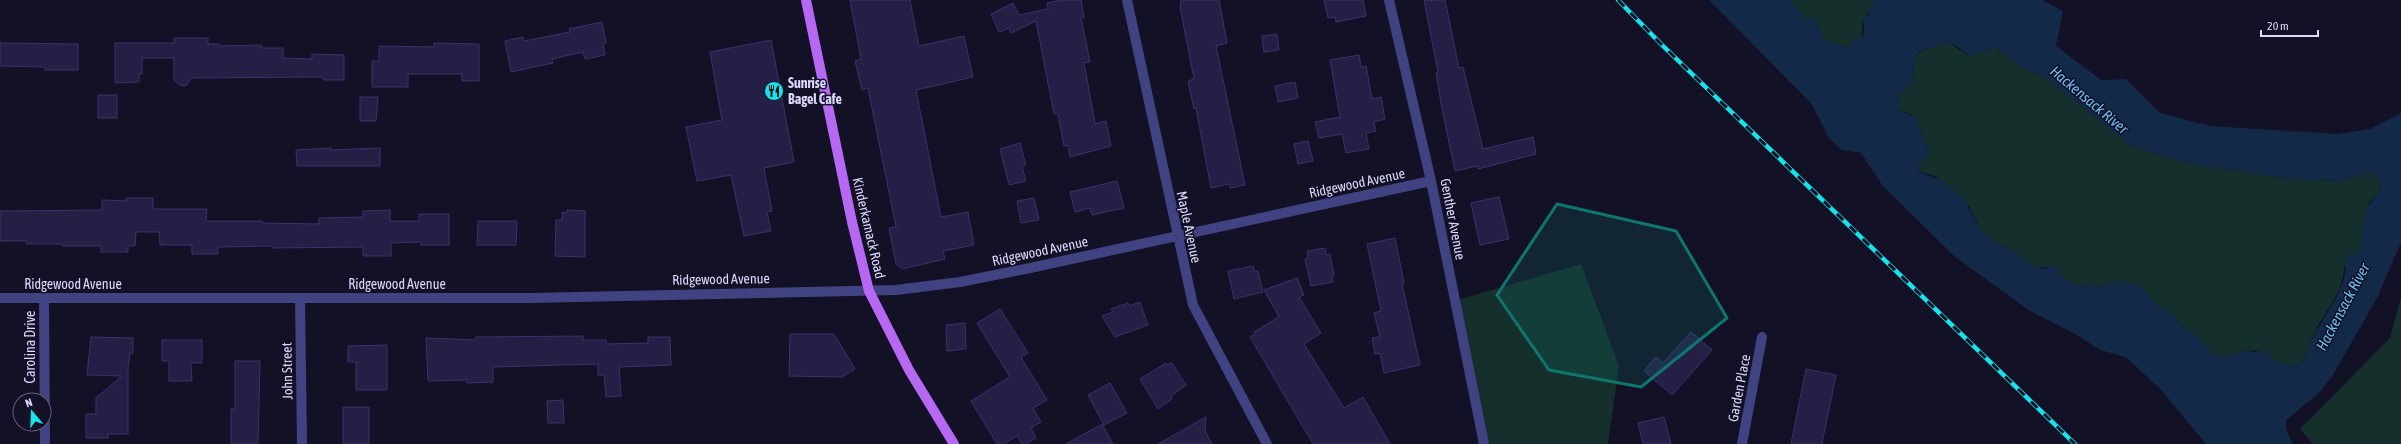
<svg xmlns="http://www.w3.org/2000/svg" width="2401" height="444" viewBox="0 0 2401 444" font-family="'Asap Condensed',sans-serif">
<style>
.green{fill:#152f2c}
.water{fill:#122a48;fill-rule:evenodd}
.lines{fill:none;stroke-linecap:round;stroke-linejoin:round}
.river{stroke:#122a48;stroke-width:34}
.building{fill:#241f45;stroke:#3a326f}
.minor{stroke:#404281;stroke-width:10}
.major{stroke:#b668f3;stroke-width:10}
.rail-casing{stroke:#14e5ed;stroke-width:4.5}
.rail{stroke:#131125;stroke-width:3;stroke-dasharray:9;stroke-linecap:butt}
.marked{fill:#0f766e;fill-opacity:0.2;stroke:#0f766e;stroke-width:3;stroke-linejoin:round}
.labels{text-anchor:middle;stroke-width:3;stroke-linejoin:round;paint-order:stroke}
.poi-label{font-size:14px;font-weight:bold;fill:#dad8fc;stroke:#131125;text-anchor:start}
.street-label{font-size:14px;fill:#dad8fc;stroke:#131125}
.water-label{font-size:15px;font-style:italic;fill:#6fbff4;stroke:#131125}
</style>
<rect width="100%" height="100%" fill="#131125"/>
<path class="green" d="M 1776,0 L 1875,0 L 1862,23 L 1862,39 L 1851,43 L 1850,47 C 1846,47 1826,42 1822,41 L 1823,36 L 1814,19 L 1811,18 L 1794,26 C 1780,21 1775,15 1776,0 Z
M 1948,42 L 1969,56 L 1996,47 L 2022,68 L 2043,76 L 2129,144 L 2165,157 L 2199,165 L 2292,179 L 2340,181 L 2370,172 L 2381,181 L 2380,192 L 2369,202 L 2360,252 L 2344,267 C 2343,294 2325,310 2314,334 C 2309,346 2307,356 2298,366 L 2276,363 L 2263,351 L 2244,350 L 2225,358 L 2213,354 L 2199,338 L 2188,332 L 2170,313 L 2152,302 L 2145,290 L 2133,284 L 2119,281 L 2103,286 L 2091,284 L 2081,287 L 2061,277 L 2059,269 L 2034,266 L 2007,247 L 1996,242 L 1981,231 L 1969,206 L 1935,176 L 1919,172 L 1917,167 L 1929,154 C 1926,140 1918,129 1912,115 L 1898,109 L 1898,95 L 1910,83 L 1913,78 L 1914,59 L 1921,51 Z
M 1581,264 L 1619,366 L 1608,444 L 1484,444 L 1454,301 Z
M 2401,297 L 2401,444 L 2313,444 L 2300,429 L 2390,338 Z"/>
<path class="water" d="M 1709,0 L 1776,0 C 1775,15 1780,21 1794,26 L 1812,18 L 1814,19 L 1823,36 L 1822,41 C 1826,42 1847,47 1850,47 L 1853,39 L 1862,39 L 1864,31 L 1863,19 L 1868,15 L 1870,7 L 1875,0 L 2042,0 L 2063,11 L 2056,46 L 2101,80 L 2126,79 L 2160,113 L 2210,126 L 2337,134 L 2370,129 L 2401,113 L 2401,242 L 2377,298 L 2333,375 L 2320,392 L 2286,420 L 2286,429 L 2293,444 L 2206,444 L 2162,391 L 2126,357 L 2100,350 L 2077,335 L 2030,311 L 1954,256 L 1882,185 L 1861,153 L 1840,149 L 1829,138 L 1811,103 ZM 1948,42 L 1958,47 L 1969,56 L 1996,47 L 2022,68 L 2043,76 L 2129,144 L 2165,157 L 2199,165 L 2292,179 L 2340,181 L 2370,172 L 2381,181 L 2380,192 C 2357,213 2366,224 2360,252 L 2347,256 L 2344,280 L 2335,300 L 2315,333 L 2304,359 L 2298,366 L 2276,363 L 2263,350 L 2255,352 L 2244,350 L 2225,358 L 2213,354 L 2199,338 L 2188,332 L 2170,313 L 2152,302 L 2145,290 L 2133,284 L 2119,281 L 2103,286 L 2091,284 L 2081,287 L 2061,277 L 2059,269 L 2053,265 L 2046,269 L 2034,266 L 2007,247 L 1996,242 L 1981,231 L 1964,199 L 1943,181 L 1919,172 L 1917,167 L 1929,154 C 1926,141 1919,131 1916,118 L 1898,109 L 1898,95 L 1910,84 L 1913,78 L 1914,59 L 1920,51 Z"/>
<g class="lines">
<path class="river" d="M 1766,0 L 1819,59"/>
</g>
<path class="building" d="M 850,0 L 910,0 L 919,46 L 964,36 L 973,77 L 916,90 L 941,217 L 968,212 L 974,245 L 943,251 L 945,259 L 902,269 L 896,264 L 889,228 L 896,227 L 868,88 L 862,90 L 855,61 L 861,59 Z
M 1062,0 L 1081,0 L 1084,18 L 1081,18 L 1090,62 L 1084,63 L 1095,124 L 1106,121 L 1111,146 L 1070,157 L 1068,145 L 1064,146 L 1058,114 L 1054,114 L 1036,21 L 1011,33 L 1009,28 L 999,32 L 991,14 L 1013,3 L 1019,15 L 1048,9 L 1047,3 Z
M 1181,0 L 1219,0 L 1227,43 L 1216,46 L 1245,185 L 1230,188 L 1229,184 L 1211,188 L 1196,108 L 1194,109 L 1188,81 L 1194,79 L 1180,7 Z
M 1324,0 L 1363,0 L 1366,16 L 1336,22 L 1335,17 L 1328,18 Z
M 1424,0 L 1445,0 L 1459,68 L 1463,67 L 1483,149 L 1533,137 L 1536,154 L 1478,169 L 1477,166 L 1455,171 L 1442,109 L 1436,73 L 1438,72 Z
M 602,22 L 606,43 L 603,44 L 605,55 L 585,59 L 583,52 L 552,59 L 553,63 L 511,72 L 505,41 L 523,37 L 524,41 L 570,32 L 569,29 Z
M 1277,34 L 1279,50 L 1264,52 L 1262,36 Z
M 174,38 L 208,38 L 208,44 L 219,44 L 219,46 L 261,45 L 262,48 L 283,48 L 283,58 L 312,59 L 312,54 L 344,55 L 344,80 L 323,80 L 323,77 L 191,78 L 186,86 L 179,85 L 174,80 L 174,58 L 142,58 L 142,74 L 139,74 L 139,82 L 115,83 L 115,43 L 174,43 Z
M 771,40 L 794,162 L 764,168 L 772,211 L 767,212 L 771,231 L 744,236 L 731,175 L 697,181 L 686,127 L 722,120 L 710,52 Z
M 0,43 L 78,44 L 78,70 L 45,70 L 45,67 L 0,66 Z
M 434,43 L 479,44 L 479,81 L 462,81 L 462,74 L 408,74 L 408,87 L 372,87 L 372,61 L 379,61 L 379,46 L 434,47 Z
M 1359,55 L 1361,67 L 1366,66 L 1372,99 L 1381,97 L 1385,119 L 1374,122 L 1376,131 L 1366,133 L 1369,149 L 1346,153 L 1342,134 L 1319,138 L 1315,122 L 1340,117 L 1330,60 Z
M 1295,82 L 1298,98 L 1278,102 L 1275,86 Z
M 98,95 L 117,95 L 117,118 L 98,118 Z
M 360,97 L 378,97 L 376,121 L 360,121 Z
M 1308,141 L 1313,161 L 1298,164 L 1294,144 Z
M 1020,143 L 1026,165 L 1022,166 L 1026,181 L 1009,185 L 1000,149 Z
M 331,148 L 331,150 L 380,148 L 380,166 L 297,166 L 296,150 Z
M 1117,181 L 1124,208 L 1092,215 L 1090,208 L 1075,212 L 1070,192 Z
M 1499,197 L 1509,239 L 1480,245 L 1471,203 Z
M 126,198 L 153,198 L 153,209 L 207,209 L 206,221 L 262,221 L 262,223 L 319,224 L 319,218 L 363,217 L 363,211 L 390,210 L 390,221 L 419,221 L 419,214 L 449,214 L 449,245 L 421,245 L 421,242 L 391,243 L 391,256 L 363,256 L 363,247 L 272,248 L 272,246 L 218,247 L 218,254 L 192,254 L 192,245 L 160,245 L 159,232 L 136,232 L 135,246 L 128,246 L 128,252 L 101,252 L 101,246 L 62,246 L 62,244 L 27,244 L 27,241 L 0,241 L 0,211 L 102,210 L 102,200 L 126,201 Z
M 1034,198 L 1039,220 L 1021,223 L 1017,201 Z
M 567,210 L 585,211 L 585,257 L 555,256 L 556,220 L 562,220 L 562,212 L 567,213 Z
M 478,221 L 517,221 L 516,245 L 477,245 Z
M 1395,238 L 1404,283 L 1402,284 L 1420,365 L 1384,373 L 1380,353 L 1375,354 L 1372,338 L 1380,337 L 1374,313 L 1381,311 L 1367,244 Z
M 1325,248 L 1326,255 L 1330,254 L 1334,276 L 1332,277 L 1333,282 L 1311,286 L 1305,259 L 1308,258 L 1307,251 Z
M 1253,266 L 1255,272 L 1258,271 L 1263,292 L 1234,299 L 1228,271 Z
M 1297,278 L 1304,295 L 1299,297 L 1321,333 L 1304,344 L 1344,408 L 1363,397 L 1390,444 L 1313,444 L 1250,337 L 1255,334 L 1254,332 L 1279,317 L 1264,290 Z
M 1140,302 L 1148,325 L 1115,337 L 1102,316 L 1113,312 L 1111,309 L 1128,303 L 1129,306 Z
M 1000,309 L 1028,353 L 1021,357 L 1047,400 L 1033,408 L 1041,422 L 1031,428 L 1036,438 L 1026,444 L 1022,444 L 1017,436 L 1004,444 L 997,444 L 971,401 L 1010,377 L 977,323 Z
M 965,323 L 966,349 L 947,351 L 946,325 Z
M 1691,332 L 1712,350 L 1672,395 L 1644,371 L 1656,357 L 1663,363 Z
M 790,334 L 834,334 L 855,369 L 842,377 L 789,376 Z
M 583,336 L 583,340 L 606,340 L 606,344 L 648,343 L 648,337 L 670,337 L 671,365 L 619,367 L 621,396 L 606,397 L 604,375 L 598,375 L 598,364 L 493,367 L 493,382 L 467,383 L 467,380 L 428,381 L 426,338 L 476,340 L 476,337 Z
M 91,337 L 133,338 L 133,353 L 130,353 L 128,368 L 128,434 L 108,434 L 108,438 L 86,438 L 86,414 L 96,414 L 96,398 L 122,376 L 87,375 Z
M 162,340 L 202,340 L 202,363 L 191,363 L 192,381 L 169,381 L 169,361 L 162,361 Z
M 387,345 L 387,390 L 356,390 L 356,362 L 348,362 L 348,346 Z
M 235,361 L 260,361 L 258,444 L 231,444 L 231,409 L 235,409 Z
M 1166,363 L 1167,365 L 1172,363 L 1186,385 L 1171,396 L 1172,399 L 1158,409 L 1140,379 Z
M 1806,369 L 1836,375 L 1822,444 L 1791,444 Z
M 1110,383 L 1127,413 L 1104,425 L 1088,395 Z
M 563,400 L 564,423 L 548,423 L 547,401 Z
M 343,407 L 369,407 L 369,444 L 343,444 Z
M 1206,417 L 1205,431 L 1212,444 L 1158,444 Z
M 1664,417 L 1671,444 L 1643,444 L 1638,423 Z
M 1102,424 L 1113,444 L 1066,444 Z"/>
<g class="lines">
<path class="minor" d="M 1127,0 L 1193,305 L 1267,444
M 1389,0 L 1431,181 L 1484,444
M 0,298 L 531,298 L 896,290 L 960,282 L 1030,268 L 1431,181
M 300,298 L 302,444
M 44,299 L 45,444
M 1742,444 L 1762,337"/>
<path class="major" d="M 806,0 L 852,222 L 869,291 L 909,370 L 954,444"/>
<g class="rail-casing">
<path id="rail" d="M 1618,0 L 1661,44 L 2075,444"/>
</g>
<use href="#rail" class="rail"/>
</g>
<path class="marked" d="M 1557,204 L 1676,231 L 1727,318 L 1641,387 L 1549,370 L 1497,295 Z"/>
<defs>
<g id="restaurant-disc" transform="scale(1)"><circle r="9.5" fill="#14e5ed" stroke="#131125"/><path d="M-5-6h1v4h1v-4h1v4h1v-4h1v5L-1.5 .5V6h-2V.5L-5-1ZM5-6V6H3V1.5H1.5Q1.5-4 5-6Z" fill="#111"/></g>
</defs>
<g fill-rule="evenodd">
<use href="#restaurant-disc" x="774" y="91"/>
</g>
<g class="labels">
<g class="poi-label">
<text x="788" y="88">Sunrise<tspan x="788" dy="16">Bagel Cafe</tspan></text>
</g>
<g class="street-label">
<text transform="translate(1357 183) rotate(-12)" y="5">Ridgewood Avenue</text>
<text transform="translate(1453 219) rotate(79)" y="5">Genther Avenue</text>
<text transform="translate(1189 227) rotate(78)" y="5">Maple Avenue</text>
<text transform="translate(869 228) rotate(77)" y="5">Kinderkamack Road</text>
<text transform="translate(1040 251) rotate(-12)" y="5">Ridgewood Avenue</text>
<text transform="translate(721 279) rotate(-1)" y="5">Ridgewood Avenue</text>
<text x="73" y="289">Ridgewood Avenue</text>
<text x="397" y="289">Ridgewood Avenue</text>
<text transform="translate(30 347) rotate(-90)" y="5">Carolina Drive</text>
<text transform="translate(287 371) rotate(-91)" y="5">John Street</text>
<text transform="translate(1739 388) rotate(-79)" y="5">Garden Place</text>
</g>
<g class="water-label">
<text transform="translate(2089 100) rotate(40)" y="5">Hackensack River</text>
<text transform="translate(2343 307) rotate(-62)" y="5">Hackensack River</text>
</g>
</g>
<g transform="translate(32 412) rotate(341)"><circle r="19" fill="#131125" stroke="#63617b"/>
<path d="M0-3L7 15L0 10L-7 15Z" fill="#14e5ed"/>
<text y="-6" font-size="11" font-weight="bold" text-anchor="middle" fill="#dad8fc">N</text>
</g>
<path d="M2261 30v6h57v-6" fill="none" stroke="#dad8fc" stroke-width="2"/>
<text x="2267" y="30" font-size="12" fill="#dad8fc" stroke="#131125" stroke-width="3" paint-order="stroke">20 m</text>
</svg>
